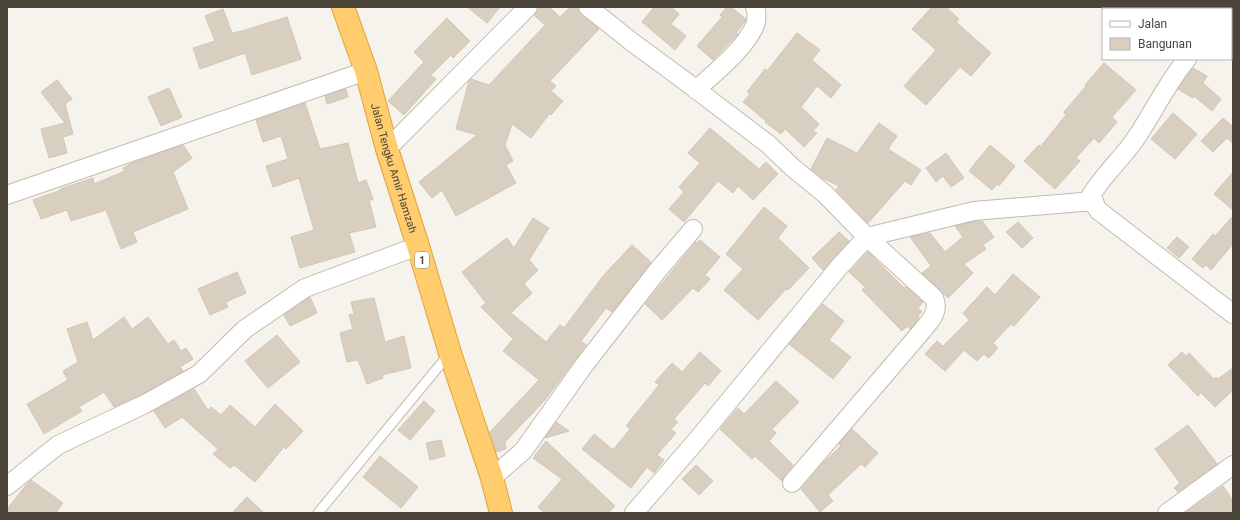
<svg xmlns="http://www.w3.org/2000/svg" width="1240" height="520" viewBox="0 0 1240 520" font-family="Roboto,sans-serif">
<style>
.building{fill:#d8cfc1;stroke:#d3c6b4}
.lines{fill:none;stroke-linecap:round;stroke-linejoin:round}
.lane-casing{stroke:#c2bbae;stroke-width:11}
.street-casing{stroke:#c2bbae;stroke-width:20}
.highway-casing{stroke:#e0a23c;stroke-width:24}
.lane{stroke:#fff;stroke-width:9}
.street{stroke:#fff;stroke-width:18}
.highway{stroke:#ffcd6e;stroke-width:22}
.labels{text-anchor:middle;stroke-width:3.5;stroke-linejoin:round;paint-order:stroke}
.shield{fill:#fff;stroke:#817c74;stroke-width:1}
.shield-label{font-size:10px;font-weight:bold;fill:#4b4439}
.street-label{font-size:11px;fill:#4b4439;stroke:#fff}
</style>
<rect width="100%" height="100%" fill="#f6f3ec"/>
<path class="building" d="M 467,7 L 500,7 L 487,23 Z
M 539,7 L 549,7 L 560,17 L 570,7 L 578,7 L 578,11 L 581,15 L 599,29 L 550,81 L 556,86 L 551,91 L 563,101 L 551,115 L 550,113 L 531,138 L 512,124 L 505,145 L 513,161 L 506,165 L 516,183 L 456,216 L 442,190 L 432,198 L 419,182 L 477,135 L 456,129 L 469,81 L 471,79 L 489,85 L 545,25 L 534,15 Z
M 654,7 L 671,7 L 679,14 L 671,24 L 686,36 L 675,50 L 642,22 Z
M 727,7 L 731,7 L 746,19 L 746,20 L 736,33 L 738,34 L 736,36 L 713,60 L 697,46 L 722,17 L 720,15 Z
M 932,7 L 946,7 L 959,19 L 956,22 L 991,53 L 971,76 L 960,67 L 926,105 L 904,86 L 936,50 L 912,29 Z
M 223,9 L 232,33 L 242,31 L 287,17 L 301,59 L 252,75 L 245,53 L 200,69 L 193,48 L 215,41 L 205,16 Z
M 447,18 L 470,41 L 453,58 L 451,55 L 431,75 L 436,79 L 404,115 L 388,101 L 424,62 L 414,52 Z
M 797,33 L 820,50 L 812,60 L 841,85 L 831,98 L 817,86 L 801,107 L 819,124 L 813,131 L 817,133 L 804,147 L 785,129 L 781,134 L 765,122 L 766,121 L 743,102 L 750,94 L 747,92 L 765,69 L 767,71 Z
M 1104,63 L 1136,90 L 1112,117 L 1117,122 L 1099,143 L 1094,138 L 1076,158 L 1080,161 L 1055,189 L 1024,161 L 1039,145 L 1040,147 L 1066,115 L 1064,112 L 1086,86 L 1085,85 Z
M 1193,68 L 1207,76 L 1203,83 L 1221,99 L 1212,111 L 1194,96 L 1193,98 L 1178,89 Z
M 57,80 L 72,99 L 65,104 L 73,134 L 63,137 L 67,153 L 49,158 L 41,129 L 65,123 L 41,92 Z
M 169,88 L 182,117 L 161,126 L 148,97 Z
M 346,89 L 348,97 L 327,104 L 325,96 Z
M 305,103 L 320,149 L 348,143 L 358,183 L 366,180 L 373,199 L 369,201 L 376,227 L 349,233 L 355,252 L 300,268 L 291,237 L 314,230 L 299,178 L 273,187 L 266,166 L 288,159 L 281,136 L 263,142 L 256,120 Z
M 1173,113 L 1197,134 L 1175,159 L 1151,139 Z
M 1223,118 L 1233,127 L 1233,144 L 1227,138 L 1213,152 L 1201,141 Z
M 879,123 L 897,136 L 888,149 L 921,170 L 911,185 L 905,181 L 868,223 L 836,190 L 839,186 L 822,178 L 811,169 L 827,138 L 857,153 Z
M 710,128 L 759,169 L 766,162 L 778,174 L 753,200 L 738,186 L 733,193 L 718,181 L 684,222 L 669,209 L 684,192 L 679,187 L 700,163 L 688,153 Z
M 183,145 L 192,158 L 173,172 L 188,209 L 133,232 L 137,242 L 121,249 L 106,210 L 71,221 L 67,210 L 41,219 L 33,200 L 61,190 L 60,189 L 93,178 L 94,184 L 125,171 L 123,168 L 132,163 Z
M 990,145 L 1015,166 L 999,186 L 997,184 L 992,190 L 969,171 Z
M 946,153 L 964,178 L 951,187 L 943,176 L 936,182 L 926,168 Z
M 1233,172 L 1233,210 L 1214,194 Z
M 764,207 L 787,226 L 778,238 L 809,268 L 788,290 L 786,289 L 758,320 L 724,290 L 743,269 L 726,254 Z
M 1233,216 L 1233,244 L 1211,270 L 1206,265 L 1203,268 L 1192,259 L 1213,234 L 1215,236 Z
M 533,218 L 549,228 L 529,260 L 538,270 L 524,284 L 532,293 L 511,313 L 546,342 L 560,325 L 564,328 L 604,275 L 632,245 L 651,262 L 612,312 L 606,308 L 581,341 L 586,345 L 545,400 L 505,442 L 506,449 L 496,452 L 490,432 L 539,380 L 503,351 L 513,339 L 481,307 L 486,303 L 462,272 L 507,238 L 514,248 Z
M 976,221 L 982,221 L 994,237 L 983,245 L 986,249 L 964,264 L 973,273 L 948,298 L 922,273 L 931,266 L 910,237 L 930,233 L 945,252 L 963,237 L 955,226 Z
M 1018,222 L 1033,238 L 1022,248 L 1006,232 Z
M 839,232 L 849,241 L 823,270 L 812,258 Z
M 1177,237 L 1189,247 L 1179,258 L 1167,248 Z
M 700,240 L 720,257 L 705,275 L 710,279 L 698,292 L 693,288 L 662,320 L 645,304 L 696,242 L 697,243 Z
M 868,252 L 904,288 L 906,287 L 923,302 L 918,308 L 922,312 L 918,316 L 919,318 L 910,329 L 907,326 L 902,331 L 862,290 L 865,287 L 849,272 Z
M 237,272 L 246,293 L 226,302 L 228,307 L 210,315 L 198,289 Z
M 1013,274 L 1040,297 L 1014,326 L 1011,324 L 993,343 L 998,348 L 989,358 L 984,354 L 977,361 L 964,350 L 945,371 L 925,354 L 937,341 L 943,346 L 969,320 L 963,313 L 987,287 L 995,295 Z
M 310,297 L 317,313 L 290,326 L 284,315 Z
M 374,298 L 385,342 L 404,336 L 411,368 L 382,375 L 383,378 L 367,384 L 358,360 L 347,362 L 340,333 L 353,329 L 349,315 L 354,314 L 351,302 Z
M 823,304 L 844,321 L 829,340 L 851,357 L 833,379 L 789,344 Z
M 124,317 L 132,329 L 148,317 L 168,344 L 174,340 L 181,351 L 186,348 L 193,359 L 180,367 L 183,371 L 140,395 L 114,407 L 104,392 L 79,407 L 82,411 L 44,434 L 27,404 L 68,380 L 63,371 L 78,362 L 67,329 L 87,322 L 93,340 Z
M 277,335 L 300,362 L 268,388 L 245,361 Z
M 700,352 L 721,371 L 708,386 L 705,383 L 674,419 L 678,422 L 671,429 L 676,433 L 657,455 L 664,460 L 654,473 L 647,467 L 631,488 L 582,449 L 594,434 L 613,450 L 630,429 L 626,426 L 659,385 L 655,382 L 672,363 L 682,372 Z
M 1182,352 L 1186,356 L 1189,353 L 1214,379 L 1216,377 L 1218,379 L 1233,368 L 1233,390 L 1215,407 L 1201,393 L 1198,396 L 1168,365 Z
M 776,381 L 799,402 L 772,429 L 776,433 L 769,441 L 793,465 L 784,476 L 782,481 L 755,456 L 752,459 L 720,429 L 738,408 L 744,414 Z
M 194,389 L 208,410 L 211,407 L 221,415 L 230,405 L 255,427 L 275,404 L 303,431 L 286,449 L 284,447 L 255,482 L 234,465 L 230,468 L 213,454 L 218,449 L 182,417 L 165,428 L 154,411 Z
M 424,401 L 435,411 L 410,440 L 398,430 Z
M 556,422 L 569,431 L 545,438 Z
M 1188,425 L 1217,464 L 1178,492 L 1174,488 L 1180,483 L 1155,449 Z
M 852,429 L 878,453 L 865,467 L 861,464 L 828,495 L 833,501 L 820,512 L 801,489 L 825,461 L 841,446 L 839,444 Z
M 441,440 L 445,456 L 430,460 L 426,443 Z
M 546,441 L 615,506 L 608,513 L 545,513 L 538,507 L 562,479 L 533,458 Z
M 380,456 L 418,487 L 401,508 L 363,477 Z
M 696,465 L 713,481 L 699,495 L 682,479 Z
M 31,480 L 63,503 L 56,513 L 7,513 L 7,509 L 26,485 Z
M 1223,486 L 1233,501 L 1233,513 L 1185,513 Z
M 247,497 L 264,513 L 232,513 Z"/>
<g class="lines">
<g class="lane-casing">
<path id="lane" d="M 318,513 L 449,354"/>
</g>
<g class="street-casing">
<path id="street" d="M 588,7 L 632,42 L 685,81 L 768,144 L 792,167 L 825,194 L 867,237 L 934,298 C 940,312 930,321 922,331 L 792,483
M 1229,9 L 1230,7
M 696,90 C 714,73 746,48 755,25 C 757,20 757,12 755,7
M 387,149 L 528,7
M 7,195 L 366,71
M 1094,201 L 1087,202 C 1099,179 1119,162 1134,141 C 1153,114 1166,84 1187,59
M 1094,201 L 1096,207 L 1099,211 L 1233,314
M 492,478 L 523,451 L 585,364 L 658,270 L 693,229
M 7,486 L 58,445 L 145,404 L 199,374 L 245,329 L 305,288 L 418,246
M 634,513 L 697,440 L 840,266 L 867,237 L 974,211 L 1094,201
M 1167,513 L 1233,465"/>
</g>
<g class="highway-casing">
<g id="highway">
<path id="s1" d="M 343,7 L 366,71 L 387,149 L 418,246 L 450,353 L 492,478 L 501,513"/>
</g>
</g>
<use href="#lane" class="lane"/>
<use href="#street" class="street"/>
<use href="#highway" class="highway"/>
</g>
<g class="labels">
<rect class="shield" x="415" y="252" width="14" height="16" rx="3"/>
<g class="shield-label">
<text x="422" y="264">1</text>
</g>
<g class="street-label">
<text dy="4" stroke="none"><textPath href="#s1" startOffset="169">Jalan Tengku Amir Hamzah</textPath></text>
</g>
</g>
<rect width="1240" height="520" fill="none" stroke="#4b4439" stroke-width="16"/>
<rect x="1102" y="8" width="130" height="52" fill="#ffffff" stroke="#b7b4b0"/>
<rect x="1110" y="21" width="20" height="6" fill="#ffffff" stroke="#b7b4b0"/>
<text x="1138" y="28" font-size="12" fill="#4b4439">Jalan</text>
<rect x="1110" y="38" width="20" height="12" fill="#d8cfc1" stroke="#b7b4b0"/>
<text x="1138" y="48" font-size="12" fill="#4b4439">Bangunan</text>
</svg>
